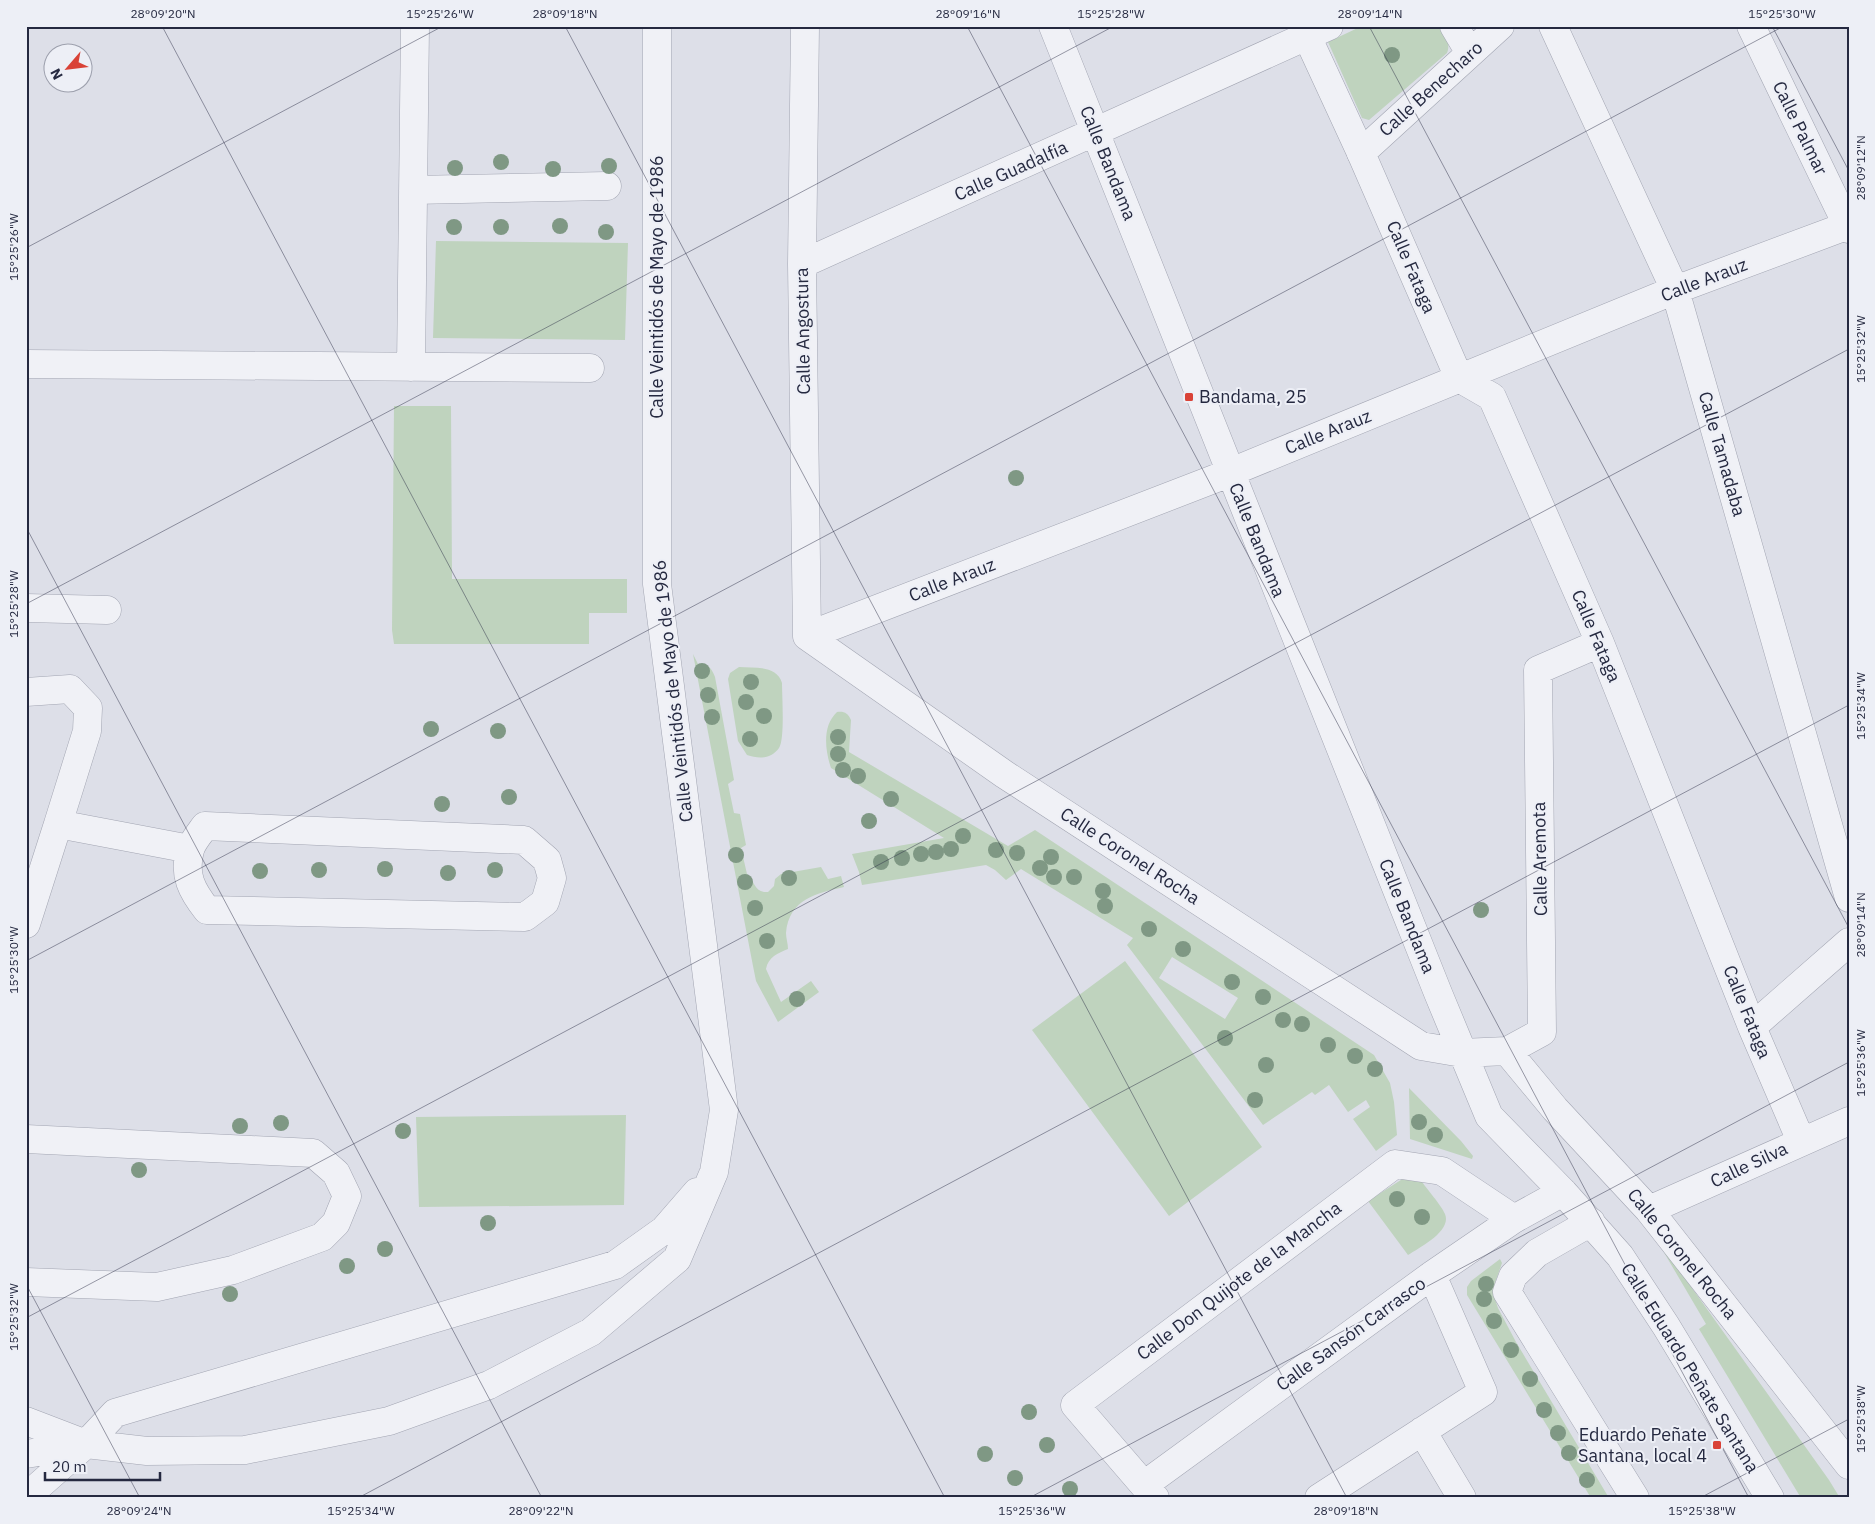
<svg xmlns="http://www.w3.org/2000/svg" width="1875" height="1524" viewBox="0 0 1875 1524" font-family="'IBM Plex Sans',sans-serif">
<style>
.green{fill:#bfd3be;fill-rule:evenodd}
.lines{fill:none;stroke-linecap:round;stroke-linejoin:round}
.pedestrian-casing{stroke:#a2a5b2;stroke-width:29}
.minor-casing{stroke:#a2a5b2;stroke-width:29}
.pedestrian{stroke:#f0f1f6;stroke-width:28}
.minor{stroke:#f0f1f6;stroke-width:28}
.tree{fill:#7f9884}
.ticks{fill:none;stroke:#252940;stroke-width:1;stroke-opacity:0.45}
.poi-dot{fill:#d94237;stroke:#edeff6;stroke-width:2}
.labels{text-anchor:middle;stroke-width:4;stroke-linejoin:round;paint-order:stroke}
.street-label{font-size:18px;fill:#252940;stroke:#edeff6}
.poi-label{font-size:18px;fill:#252940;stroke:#edeff6;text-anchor:start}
.neatline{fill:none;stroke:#252940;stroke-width:2}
.ticks-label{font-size:12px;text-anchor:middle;fill:#252940}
</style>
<rect width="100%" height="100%" fill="#dddfe8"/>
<path class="green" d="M 1362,26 L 1440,26 C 1445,36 1451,43 1447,53 L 1369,120 L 1362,118 L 1328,42 Z
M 436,241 L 628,243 L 625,340 L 433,338 Z
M 394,406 L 451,406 L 452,579 L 627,579 L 627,613 L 589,613 L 589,644 L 394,644 L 392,630 Z
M 693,654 L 698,664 C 709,665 711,667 715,677 L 734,780 L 728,784 L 734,813 L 740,814 L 746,845 L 741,848 L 747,874 C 755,881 754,893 768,892 L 774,886 L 775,879 L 781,874 L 821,867 L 828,879 L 841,876 L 844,887 C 817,893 789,899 786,933 C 786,938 788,944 788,949 C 778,953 768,957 766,969 L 781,1002 L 811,981 L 819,992 L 778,1022 L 756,981 L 753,966 Z
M 739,667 C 754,668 777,665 782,683 C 782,696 785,739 779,748 C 771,759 759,759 747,755 L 738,741 L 728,679 L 730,673 Z
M 837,712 C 844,711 848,713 851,720 L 849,752 L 1008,846 L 1035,830 L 1374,1055 L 1390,1083 L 1394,1102 L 1397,1135 L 1376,1151 L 1353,1119 L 1370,1107 L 1366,1100 L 1348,1112 L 1329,1085 L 1315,1095 L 1312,1092 L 1263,1125 L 1127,945 L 1133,938 L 1021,869 L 1006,880 L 995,870 L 986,865 L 862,885 L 859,872 L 852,854 L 944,838 L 831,768 C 825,750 822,726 837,712 ZM 1172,957 L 1238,998 L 1225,1019 L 1159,978 Z
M 1125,961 L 1262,1147 L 1169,1216 L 1032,1030 Z
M 1409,1088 L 1461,1141 L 1473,1156 L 1472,1159 L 1410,1139 Z
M 626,1115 L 624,1205 L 419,1207 L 416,1117 Z
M 1404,1178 L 1420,1179 C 1426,1188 1442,1206 1445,1214 C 1452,1231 1420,1247 1408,1255 L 1368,1201 Z
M 1652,1232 L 1829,1480 L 1840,1498 L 1801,1498 L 1699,1329 L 1706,1324 Z
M 1500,1259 L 1502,1263 L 1495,1283 L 1495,1299 L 1498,1308 L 1516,1342 L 1609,1498 L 1591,1498 L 1467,1295 L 1467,1287 L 1471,1281 Z"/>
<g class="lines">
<g class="pedestrian-casing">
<path id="pedestrian" d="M 1307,36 L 1361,153"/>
</g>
<g class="minor-casing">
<path id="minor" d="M 805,26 L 802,264 L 807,636
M 1053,26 L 1438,993 L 1489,1116 L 1563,1192 L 1620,1256 L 1666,1326 L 1770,1498
M 1454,26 L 1470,53
M 1500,26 L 1361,153 L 1459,378 L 1492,397 L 1600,643 L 1752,1027 L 1801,1141
M 1553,26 L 1675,290 L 1849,898
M 1751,26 L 1849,229
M 413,190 L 607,186
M 802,264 L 1329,26
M 26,364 L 590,368
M 411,367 L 415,26
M 26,608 L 107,610
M 807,636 L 1004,774 L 1421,1046 L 1462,1053 L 1507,1051 L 1542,1032 L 1538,670 L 1600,643
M 807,636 L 1214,479 L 1675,290 L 1849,225
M 26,692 L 70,689 L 88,708 L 87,731 L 58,824 L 190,849
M 205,826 L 524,840 L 547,860 L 552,878 L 545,902 L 525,917 L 207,910 C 192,891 183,875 190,850 C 192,842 200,833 205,826 Z
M 26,924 L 58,824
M 1752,1027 L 1849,942
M 1507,1051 L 1555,1109 L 1649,1210 L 1849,1465
M 26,1139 L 313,1153 L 336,1173 L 347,1196 L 336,1223 L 322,1237 L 233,1270 L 157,1287 L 26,1282
M 1649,1210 L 1849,1121
M 1591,1222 L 1537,1253 L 1513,1276 L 1507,1292 L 1635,1498
M 26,1421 L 86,1444 L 147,1451 L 245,1450 L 389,1421 L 489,1385 L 591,1332 L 677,1259 L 714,1172 L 724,1110 L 657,584 L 657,26
M 1422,1431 L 1462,1498
M 26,1454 L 84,1445
M 1144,1485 L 1432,1275 L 1514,1219 L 1563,1192
M 28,1498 L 34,1490 L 86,1444 L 115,1413 L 615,1265 L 664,1230 L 697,1192
M 1155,1498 L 1075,1405 L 1395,1164 L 1442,1171 L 1514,1219
M 1319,1498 L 1483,1392 L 1432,1275"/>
</g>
<use href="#pedestrian" class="pedestrian"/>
<use href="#minor" class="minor"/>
</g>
<g class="tree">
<circle cx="1392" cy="55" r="8"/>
<circle cx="501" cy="162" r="8"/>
<circle cx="609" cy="166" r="8"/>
<circle cx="455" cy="168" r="8"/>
<circle cx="553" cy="169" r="8"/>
<circle cx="560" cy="226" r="8"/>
<circle cx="454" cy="227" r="8"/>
<circle cx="501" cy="227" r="8"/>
<circle cx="606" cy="232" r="8"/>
<circle cx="1016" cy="478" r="8"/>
<circle cx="702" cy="671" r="8"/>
<circle cx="751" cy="682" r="8"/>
<circle cx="708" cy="695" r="8"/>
<circle cx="746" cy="702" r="8"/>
<circle cx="764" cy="716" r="8"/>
<circle cx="712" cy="717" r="8"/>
<circle cx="431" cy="729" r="8"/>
<circle cx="498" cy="731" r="8"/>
<circle cx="838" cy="737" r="8"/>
<circle cx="750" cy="739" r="8"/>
<circle cx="838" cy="754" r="8"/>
<circle cx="843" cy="770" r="8"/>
<circle cx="858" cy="776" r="8"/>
<circle cx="509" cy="797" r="8"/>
<circle cx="891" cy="799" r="8"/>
<circle cx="442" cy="804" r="8"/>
<circle cx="869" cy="821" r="8"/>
<circle cx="963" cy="836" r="8"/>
<circle cx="951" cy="849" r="8"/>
<circle cx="996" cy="850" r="8"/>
<circle cx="936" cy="852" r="8"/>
<circle cx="1017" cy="853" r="8"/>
<circle cx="921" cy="854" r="8"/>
<circle cx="736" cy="855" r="8"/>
<circle cx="1051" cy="857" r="8"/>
<circle cx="902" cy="858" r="8"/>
<circle cx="881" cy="862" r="8"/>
<circle cx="1040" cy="868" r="8"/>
<circle cx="385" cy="869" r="8"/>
<circle cx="319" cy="870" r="8"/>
<circle cx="495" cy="870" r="8"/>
<circle cx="260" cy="871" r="8"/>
<circle cx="448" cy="873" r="8"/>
<circle cx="1054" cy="877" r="8"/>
<circle cx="1074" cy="877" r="8"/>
<circle cx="789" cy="878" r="8"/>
<circle cx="745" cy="882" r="8"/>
<circle cx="1103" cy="891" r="8"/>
<circle cx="1105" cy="906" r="8"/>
<circle cx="755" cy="908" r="8"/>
<circle cx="1481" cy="910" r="8"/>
<circle cx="1149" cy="929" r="8"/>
<circle cx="767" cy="941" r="8"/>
<circle cx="1183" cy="949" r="8"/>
<circle cx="1232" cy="982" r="8"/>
<circle cx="1263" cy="997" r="8"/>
<circle cx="797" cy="999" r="8"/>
<circle cx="1283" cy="1020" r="8"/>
<circle cx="1302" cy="1024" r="8"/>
<circle cx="1225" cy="1038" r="8"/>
<circle cx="1328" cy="1045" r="8"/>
<circle cx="1355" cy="1056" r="8"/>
<circle cx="1266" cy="1065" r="8"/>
<circle cx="1375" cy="1069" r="8"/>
<circle cx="1255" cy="1100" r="8"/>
<circle cx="1419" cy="1122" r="8"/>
<circle cx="281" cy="1123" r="8"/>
<circle cx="240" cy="1126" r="8"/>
<circle cx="403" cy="1131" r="8"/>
<circle cx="1435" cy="1135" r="8"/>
<circle cx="139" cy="1170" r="8"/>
<circle cx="1397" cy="1199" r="8"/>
<circle cx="1422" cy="1217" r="8"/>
<circle cx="488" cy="1223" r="8"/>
<circle cx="385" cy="1249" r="8"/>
<circle cx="347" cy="1266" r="8"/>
<circle cx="1486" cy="1284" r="8"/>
<circle cx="230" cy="1294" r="8"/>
<circle cx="1484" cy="1299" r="8"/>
<circle cx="1494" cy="1321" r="8"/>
<circle cx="1511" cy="1350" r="8"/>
<circle cx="1530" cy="1379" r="8"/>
<circle cx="1544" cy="1410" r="8"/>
<circle cx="1029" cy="1412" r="8"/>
<circle cx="1558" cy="1433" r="8"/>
<circle cx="1047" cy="1445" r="8"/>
<circle cx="1569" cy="1453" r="8"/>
<circle cx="985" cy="1454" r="8"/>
<circle cx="1015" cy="1478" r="8"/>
<circle cx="1587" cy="1480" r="8"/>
<circle cx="1070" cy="1489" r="8"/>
</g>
<path class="ticks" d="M 162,26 L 945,1498M 565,26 L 1347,1498M 967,26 L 1749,1498M 1369,26 L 1849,928M 1772,26 L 1849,171M 26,248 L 443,26M 26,527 L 542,1498M 26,604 L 1114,26M 26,961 L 1784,26M 26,1284 L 140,1498M 26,1318 L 1849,349M 358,1498 L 1849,705M 1029,1498 L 1849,1062M 1700,1498 L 1849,1419"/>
<g class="poi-dot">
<rect x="1184" y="392" width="10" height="10" rx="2.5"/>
<rect x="1712" y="1440" width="10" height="10" rx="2.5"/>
</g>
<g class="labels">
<g class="street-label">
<text transform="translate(1431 89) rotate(-42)" y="6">Calle Benecharo</text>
<text transform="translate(1800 128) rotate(64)" y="6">Calle Palmar</text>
<text transform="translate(1108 163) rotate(68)" y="6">Calle Bandama</text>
<text transform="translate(1011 171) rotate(-24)" y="6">Calle Guadalfía</text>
<text transform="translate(1411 267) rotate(67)" y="6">Calle Fataga</text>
<text transform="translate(1704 280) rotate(-21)" y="6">Calle Arauz</text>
<text transform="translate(657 287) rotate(-90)" y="6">Calle Veintidós de Mayo de 1986</text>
<text transform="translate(803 331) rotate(-91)" y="6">Calle Angostura</text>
<text transform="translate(1328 432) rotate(-22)" y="6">Calle Arauz</text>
<text transform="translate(1722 454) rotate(74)" y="6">Calle Tamadaba</text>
<text transform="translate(1257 540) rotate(68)" y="6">Calle Bandama</text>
<text transform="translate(952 580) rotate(-21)" y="6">Calle Arauz</text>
<text transform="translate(1596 636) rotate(67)" y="6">Calle Fataga</text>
<text transform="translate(673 691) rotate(-96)" y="6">Calle Veintidós de Mayo de 1986</text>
<text transform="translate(1130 856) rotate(33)" y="6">Calle Coronel Rocha</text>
<text transform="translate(1540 859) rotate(-91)" y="6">Calle Aremota</text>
<text transform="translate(1407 916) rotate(68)" y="6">Calle Bandama</text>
<text transform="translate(1747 1012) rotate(68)" y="6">Calle Fataga</text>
<text transform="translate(1749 1165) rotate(-25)" y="6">Calle Silva</text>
<text transform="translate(1682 1254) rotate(51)" y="6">Calle Coronel Rocha</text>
<text transform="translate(1239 1281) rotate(-37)" y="6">Calle Don Quijote de la Mancha</text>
<text transform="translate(1351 1334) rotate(-36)" y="6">Calle Sansón Carrasco</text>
<text transform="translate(1690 1368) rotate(58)" y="6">Calle Eduardo Peñate Santana</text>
</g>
<g class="poi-label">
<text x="1199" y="403">Bandama, 25</text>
<text x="1707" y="1441" text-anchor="end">Eduardo Peñate<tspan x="1707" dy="21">Santana, local 4</tspan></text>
</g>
</g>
<rect width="1875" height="1524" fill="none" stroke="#edeff6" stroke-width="55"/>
<g transform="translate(68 68) rotate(242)"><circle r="24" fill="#edeff6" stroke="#9da0ad"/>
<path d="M0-4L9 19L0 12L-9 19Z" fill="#d94237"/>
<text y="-8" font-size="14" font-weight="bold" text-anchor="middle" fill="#252940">N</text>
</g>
<path d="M45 1472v8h115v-8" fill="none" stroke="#252940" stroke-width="2.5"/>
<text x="52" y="1472" font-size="15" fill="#252940" stroke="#edeff6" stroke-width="4" paint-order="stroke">20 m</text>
<rect x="28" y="28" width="1820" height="1468" class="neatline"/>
<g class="ticks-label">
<text x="163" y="18">28°09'20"N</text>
<text x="440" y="18">15°25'26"W</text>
<text x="565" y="18">28°09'18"N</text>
<text x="968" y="18">28°09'16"N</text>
<text x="1111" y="18">15°25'28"W</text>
<text x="1370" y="18">28°09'14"N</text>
<text x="1782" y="18">15°25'30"W</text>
<text transform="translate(1861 168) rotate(-90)" y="4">28°09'12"N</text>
<text transform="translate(14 247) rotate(-90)" y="4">15°25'26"W</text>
<text transform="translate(1861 349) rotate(-90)" y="4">15°25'32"W</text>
<text transform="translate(14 604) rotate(-90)" y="4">15°25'28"W</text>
<text transform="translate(1861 706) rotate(-90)" y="4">15°25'34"W</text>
<text transform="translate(1861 925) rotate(-90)" y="4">28°09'14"N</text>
<text transform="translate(14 960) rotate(-90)" y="4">15°25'30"W</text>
<text transform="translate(1861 1063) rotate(-90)" y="4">15°25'36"W</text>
<text transform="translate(14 1317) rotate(-90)" y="4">15°25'32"W</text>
<text transform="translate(1861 1419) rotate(-90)" y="4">15°25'38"W</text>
<text x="139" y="1515">28°09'24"N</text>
<text x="361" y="1515">15°25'34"W</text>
<text x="541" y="1515">28°09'22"N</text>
<text x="1032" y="1515">15°25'36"W</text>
<text x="1346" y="1515">28°09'18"N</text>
<text x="1702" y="1515">15°25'38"W</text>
</g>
</svg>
